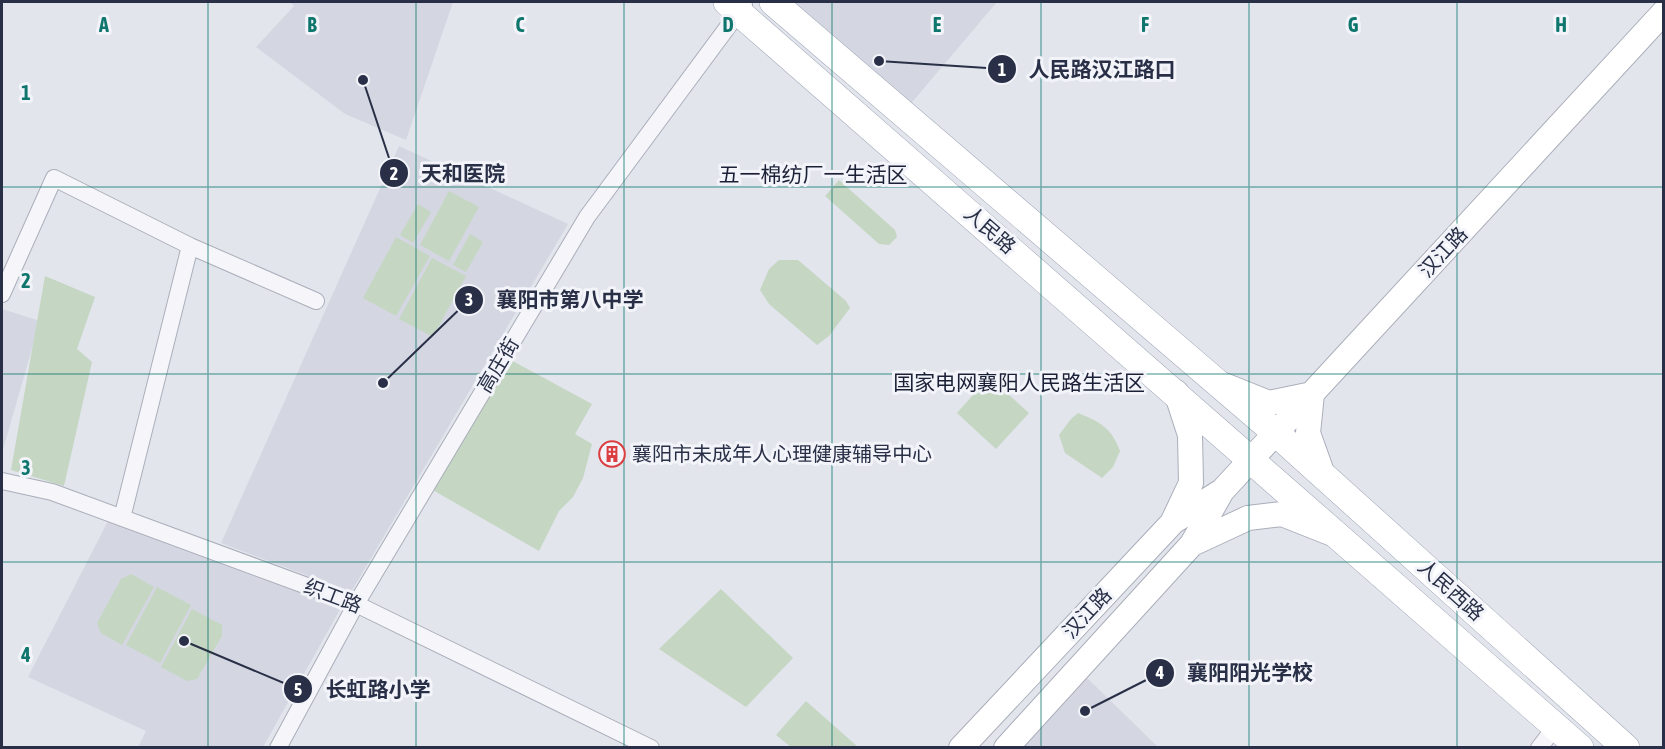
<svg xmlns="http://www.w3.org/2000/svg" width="1665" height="749" viewBox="0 0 1665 749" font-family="'Asap Condensed','Noto Sans SC',sans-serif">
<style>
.built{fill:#d4d7e1}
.green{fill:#c5d6c3}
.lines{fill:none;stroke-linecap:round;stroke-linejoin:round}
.street-casing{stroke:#aaaeba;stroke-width:18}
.secondary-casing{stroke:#aaaeba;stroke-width:26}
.primary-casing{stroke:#a0a7b9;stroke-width:28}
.street{stroke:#f6f6fa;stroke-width:16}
.secondary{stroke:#fff;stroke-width:24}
.primary{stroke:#fff;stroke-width:27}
.grid{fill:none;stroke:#0f766e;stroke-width:1.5;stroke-opacity:0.55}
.labels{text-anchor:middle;stroke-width:6;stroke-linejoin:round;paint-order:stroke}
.street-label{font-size:20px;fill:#282f46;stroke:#f2f4f9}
.poi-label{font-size:20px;fill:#282f46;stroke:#f2f4f9;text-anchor:start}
.neighbourhood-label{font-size:21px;fill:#1b2037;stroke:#f2f4f9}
.grid-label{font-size:20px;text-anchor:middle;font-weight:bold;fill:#0f766e;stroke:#f2f4f9;stroke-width:6;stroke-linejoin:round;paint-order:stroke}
.leader{fill:none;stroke:#282f46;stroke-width:2}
.callout-dot{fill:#282f46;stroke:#f2f4f9;stroke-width:2}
.mark-label{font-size:18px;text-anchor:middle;font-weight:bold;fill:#fff}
.callout-label{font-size:21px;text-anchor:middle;font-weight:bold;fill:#282f46;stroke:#f2f4f9;stroke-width:6;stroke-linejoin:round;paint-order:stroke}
</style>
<rect width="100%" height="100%" fill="#e2e5ec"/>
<path class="built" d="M 290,2 L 453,2 L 406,140 L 345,114 L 256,47 L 294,6 Z
M 785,2 L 997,2 L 908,107 Z
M 399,146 L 568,224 L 351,592 L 221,543 Z
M 2,309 L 40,321 L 2,453 Z
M 109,519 L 342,606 L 263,747 L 138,747 L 146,731 L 28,677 Z
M 1083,674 L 1158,747 L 1015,748 Z"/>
<path class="green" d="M 839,180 L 895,230 L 897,237 L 889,245 L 879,244 L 825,196 Z
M 449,191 L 479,207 L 449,261 L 420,245 Z
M 418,204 L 431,212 L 413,243 L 400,235 Z
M 470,234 L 483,242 L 466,272 L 453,265 Z
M 396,237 L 430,256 L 396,316 L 363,298 Z
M 432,258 L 466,276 L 433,337 L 399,319 Z
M 779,260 L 798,260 L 846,301 L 850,308 L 829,336 L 817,345 L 769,304 L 760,290 L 769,269 Z
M 45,276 L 95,297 L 77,349 L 92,362 L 64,486 L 11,470 Z
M 509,359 L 592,404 L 575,434 L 592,444 L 583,478 L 573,497 L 559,511 L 539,551 L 431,489 Z
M 989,377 L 1029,413 L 996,449 L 957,413 Z
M 1078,413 C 1100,422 1111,427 1120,451 L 1113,467 L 1102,478 L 1065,453 L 1059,435 L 1071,419 Z
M 131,574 L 154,587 L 122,645 L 101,633 L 97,623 L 121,579 Z
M 157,587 L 191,605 L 160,663 L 126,645 Z
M 721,589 L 793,658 L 746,707 L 659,649 Z
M 192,609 L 222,625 L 222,636 L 197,679 L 187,681 L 161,667 Z
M 806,701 L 858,747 L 791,747 L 776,735 Z"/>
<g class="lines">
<g class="street-casing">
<path id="street" d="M 190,246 L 316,301
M 2,294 L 54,178 L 190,246 L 122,518
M 2,481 L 52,492 L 356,604 L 651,748
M 278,748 L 356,604 L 587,217 L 744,5
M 1539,748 L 1556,726"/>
</g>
<g class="secondary-casing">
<path id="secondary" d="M 1224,385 L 1269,403 L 1312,394 L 1308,433 L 1323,475
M 1173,521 L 1191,483 L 1190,435 L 1176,392
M 1192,544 L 1248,518 L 1282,514 L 1330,533
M 961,748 L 1173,522 L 1220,492
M 1006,748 L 1192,544 L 1222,491 L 1664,12"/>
</g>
<g class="primary-casing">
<path id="primary" d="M 727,2 L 1580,748
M 773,2 L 1276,433 L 1626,748"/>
</g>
<use href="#street" class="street"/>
<use href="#secondary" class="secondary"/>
<use href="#primary" class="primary"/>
</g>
<path class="grid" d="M 208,2 L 208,748M 416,2 L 416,748M 624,2 L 624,748M 832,2 L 832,748M 1041,2 L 1041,748M 1249,2 L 1249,748M 1457,2 L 1457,748M 2,187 L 1664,187M 2,374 L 1664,374M 2,562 L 1664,562"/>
<defs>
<g id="building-ring" transform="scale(1.35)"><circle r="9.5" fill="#f2f4f9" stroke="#db3d41" stroke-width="1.5"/><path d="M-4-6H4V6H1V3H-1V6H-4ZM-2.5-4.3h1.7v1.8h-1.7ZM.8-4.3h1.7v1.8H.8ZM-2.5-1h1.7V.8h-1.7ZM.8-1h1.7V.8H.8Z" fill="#db3d41"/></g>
</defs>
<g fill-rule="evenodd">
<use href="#building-ring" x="612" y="454"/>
</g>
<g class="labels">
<g class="street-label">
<text transform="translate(990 230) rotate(41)" y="7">人民路</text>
<text transform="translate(1443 252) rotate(-47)" y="7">汉江路</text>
<text transform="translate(498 365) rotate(-59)" y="7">高庄街</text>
<text transform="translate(1451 590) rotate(42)" y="7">人民西路</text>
<text transform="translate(333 596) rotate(21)" y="7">织工路</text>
<text transform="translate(1087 613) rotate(-47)" y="7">汉江路</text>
</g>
<g class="poi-label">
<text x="632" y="461">襄阳市未成年人心理健康辅导中心</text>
</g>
<g class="neighbourhood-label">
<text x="813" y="182">五一棉纺厂一生活区</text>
<text x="1019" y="390">国家电网襄阳人民路生活区</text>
</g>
</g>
<g class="grid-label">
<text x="104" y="32">A</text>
<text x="312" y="32">B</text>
<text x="520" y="32">C</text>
<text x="728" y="32">D</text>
<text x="937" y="32">E</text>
<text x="1145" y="32">F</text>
<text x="1353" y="32">G</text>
<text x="1561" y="32">H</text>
<text x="26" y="100">1</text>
<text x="26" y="288">2</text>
<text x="26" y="475">3</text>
<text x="26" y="662">4</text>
</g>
<path class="leader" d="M879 61L1002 69M363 80L394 173M383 383L469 300M1085 711L1160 673M184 641L298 689"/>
<g class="callout-dot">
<circle cx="879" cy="61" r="6"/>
<circle cx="363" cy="80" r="6"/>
<circle cx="383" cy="383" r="6"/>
<circle cx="1085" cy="711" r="6"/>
<circle cx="184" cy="641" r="6"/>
<circle cx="1002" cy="69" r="15"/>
<circle cx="394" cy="173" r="15"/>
<circle cx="469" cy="300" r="15"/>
<circle cx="1160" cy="673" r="15"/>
<circle cx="298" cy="689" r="15"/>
</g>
<g class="mark-label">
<text x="1002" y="76">1</text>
<text x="394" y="180">2</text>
<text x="469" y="306">3</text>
<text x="1160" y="679">4</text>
<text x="298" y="696">5</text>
</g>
<g class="callout-label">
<text x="1102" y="77">人民路汉江路口</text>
<text x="463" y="181">天和医院</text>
<text x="570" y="307">襄阳市第八中学</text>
<text x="1250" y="680">襄阳阳光学校</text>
<text x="378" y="697">长虹路小学</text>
</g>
<rect width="1665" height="749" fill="none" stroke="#282f46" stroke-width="6"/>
</svg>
